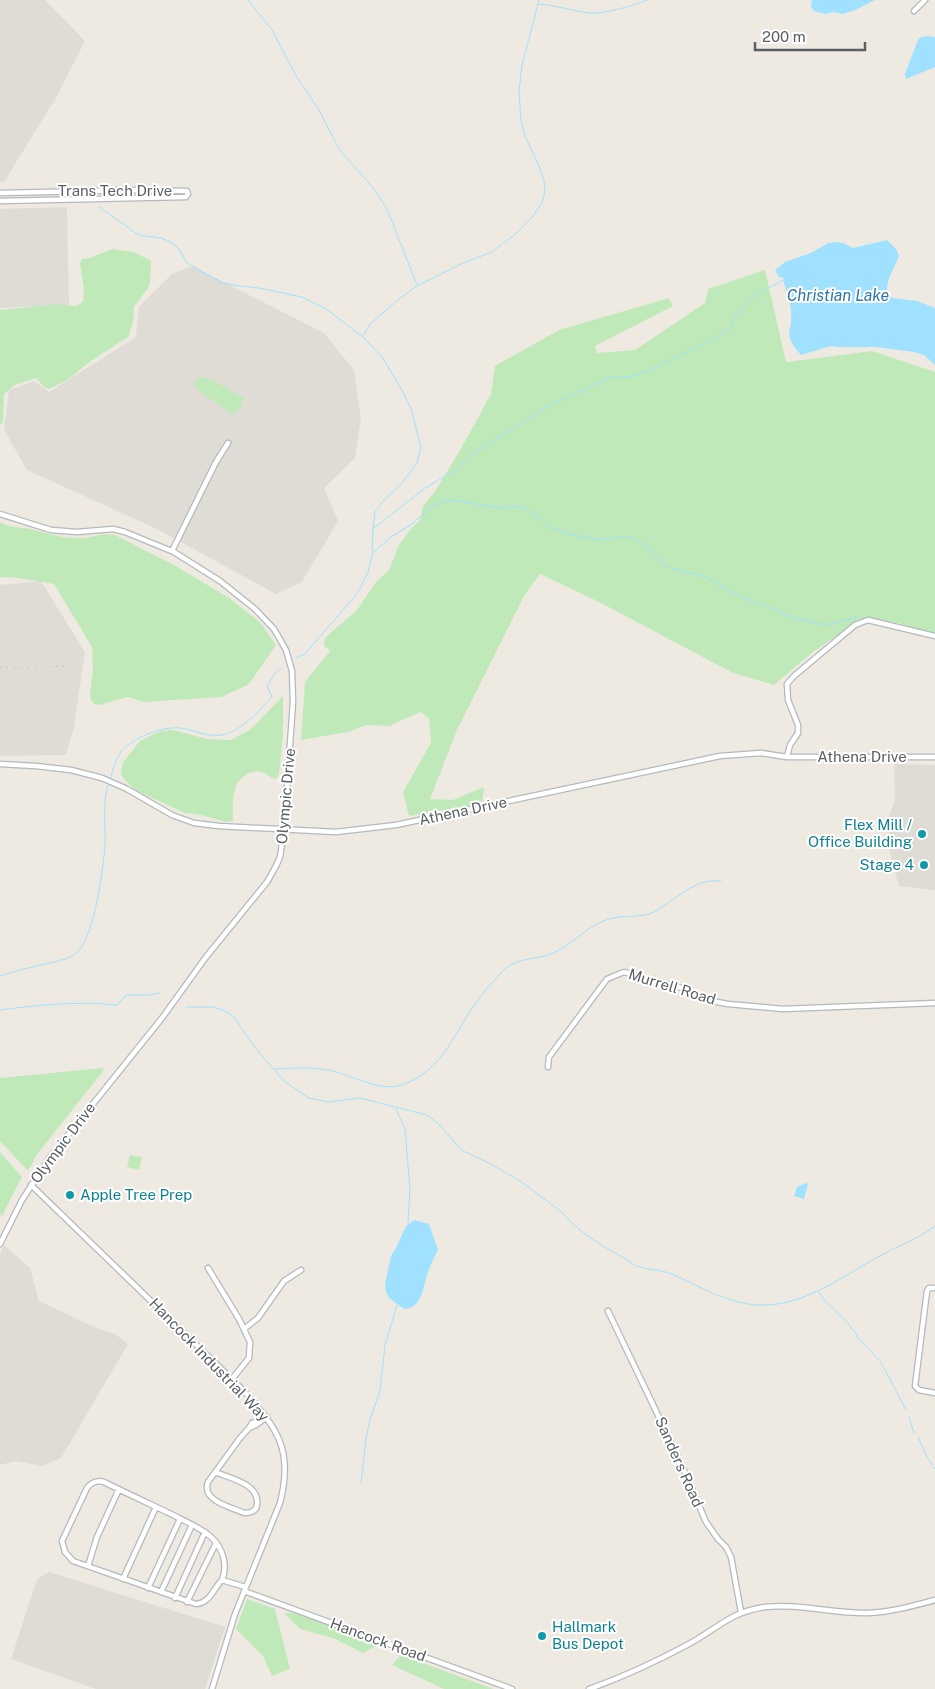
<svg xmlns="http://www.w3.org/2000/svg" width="935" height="1689" viewBox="0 0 935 1689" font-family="'Public Sans',sans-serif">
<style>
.industrial{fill:#dfdcd6}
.green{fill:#c0e9ba}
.water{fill:#a0e1ff}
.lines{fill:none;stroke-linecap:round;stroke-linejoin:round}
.stream{stroke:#a0e1ff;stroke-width:1}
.minor-casing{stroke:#b4b9bd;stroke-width:7}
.minor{stroke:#fff;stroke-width:4.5}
.rail{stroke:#b3b4b5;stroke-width:1;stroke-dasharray:1 6;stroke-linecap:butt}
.culture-dot{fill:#0f9aa8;stroke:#fff;stroke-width:2}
.labels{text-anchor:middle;stroke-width:4;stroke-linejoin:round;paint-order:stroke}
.street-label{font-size:15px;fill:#5a5f64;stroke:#fff}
.culture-label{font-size:15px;fill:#0d838f;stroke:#fff;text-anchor:end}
.water-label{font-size:16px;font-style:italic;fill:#2f78a9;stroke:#fff}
</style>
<rect width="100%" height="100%" fill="#eeeae1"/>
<path class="industrial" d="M 0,0 L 45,0 L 85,41 L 57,96 L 4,182 L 0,182 Z
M 67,207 L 69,305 L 0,308 L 0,209 Z
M 192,266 L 324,333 L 354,370 L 361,418 L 355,458 L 324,488 L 338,521 L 302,582 L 276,594 L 155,528 L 27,470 L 4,430 L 9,390 L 34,381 L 49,392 L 136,337 L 139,307 L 172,274 Z
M 41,581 L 85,652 L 74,727 L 66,755 L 0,756 L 0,585 Z
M 894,764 L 935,765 L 935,890 L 899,886 L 890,853 L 888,819 L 895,800 Z
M 4,1245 L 30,1268 L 39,1301 L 96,1328 L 115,1334 L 128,1344 L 61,1458 L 43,1466 L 15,1461 L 0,1465 L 0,1254 Z
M 49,1572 L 225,1627 L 205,1689 L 96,1689 L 11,1659 L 37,1579 Z"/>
<path class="green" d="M 112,249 L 134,252 L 151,261 L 150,283 L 148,288 L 134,307 L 133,323 L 128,337 L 91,361 L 67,380 L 49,389 L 44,387 L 36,378 L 15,385 L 4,394 L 3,422 L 0,425 L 0,310 L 58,304 L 75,306 L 81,303 L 83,301 L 84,289 L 80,264 L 82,259 L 90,258 Z
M 765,270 L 786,362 L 872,351 L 935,372 L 935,634 L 898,623 L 863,618 L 813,652 L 774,685 L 733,673 L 599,602 L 540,574 L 524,596 L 457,730 L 430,799 L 453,800 L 484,787 L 482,804 L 409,816 L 403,792 L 431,743 L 429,718 L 420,712 L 389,726 L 367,725 L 348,732 L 301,740 L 305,682 L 330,651 L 327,647 L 325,648 L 324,642 L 326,637 L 357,610 L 376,582 L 389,570 L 399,545 L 411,529 L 420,520 L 423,506 L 434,493 L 459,452 L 491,394 L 495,366 L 559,330 L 669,298 L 673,306 L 595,346 L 597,353 L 635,350 L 705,303 L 708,289 Z
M 199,377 C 217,378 228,392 244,398 L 241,406 L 234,415 L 196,389 L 194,383 Z
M 0,522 C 10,528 20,527 30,529 C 46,533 60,538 77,538 C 90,539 102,532 115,535 L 176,566 L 229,598 L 260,622 L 276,645 L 249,684 L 222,697 L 144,702 L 128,697 L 99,705 L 94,704 L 91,700 L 90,694 L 93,670 L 92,647 L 54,584 L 18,578 L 0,577 Z
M 283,696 L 283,735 L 279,774 L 276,779 C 270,778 268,774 262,772 C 258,771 251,772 247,774 C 230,784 233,804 233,821 L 227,822 L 201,815 L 185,813 L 135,790 L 123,778 L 121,773 L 123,762 L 140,741 L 161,731 L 173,730 L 207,739 L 231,740 L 251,729 Z
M 103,1068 L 104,1070 L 38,1153 L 28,1171 L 0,1141 L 0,1078 Z
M 0,1152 L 22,1177 L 2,1216 L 0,1214 Z
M 130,1155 L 142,1157 L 139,1170 L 127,1167 Z
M 247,1599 L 275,1609 L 290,1669 L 272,1676 L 263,1656 L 236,1629 Z
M 284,1613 L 293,1613 L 382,1643 L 363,1653 L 333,1638 L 300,1629 Z
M 401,1655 L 488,1687 L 494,1689 L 444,1689 L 392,1665 Z"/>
<path class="water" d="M 812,0 L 875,0 L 855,10 L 843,14 L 834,12 L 825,14 L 814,11 L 811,7 Z
M 927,36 L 935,37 L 935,67 L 906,79 L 905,74 L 918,40 L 921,37 Z
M 887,240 L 896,249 L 899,256 C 894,269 886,279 887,294 L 893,298 L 917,301 L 935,308 L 935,365 L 924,355 L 914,352 L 875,347 L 837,347 L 831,346 L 801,355 C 781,333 793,334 791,311 C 790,301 786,290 783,280 L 784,278 L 779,277 L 775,270 L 785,262 L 811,253 L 828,243 L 835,242 L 843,243 L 853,248 Z
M 806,1183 L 808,1184 L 804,1199 L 794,1196 L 797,1187 Z
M 414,1220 L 429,1224 L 438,1250 C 434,1257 431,1264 428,1272 C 423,1286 423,1308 404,1309 L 389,1298 L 386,1292 L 385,1284 L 391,1256 L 396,1248 L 406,1226 Z"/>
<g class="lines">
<path class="stream" d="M 248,0 L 272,30 L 295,74 L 319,110 L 339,149 L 375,190 L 387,209 L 417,285
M 538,4 C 556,5 572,11 589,13 C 600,15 637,5 647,0
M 99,207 L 139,235 L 161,238 L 171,242 L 179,249 L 187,263 L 221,282 L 232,285 L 259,288 L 302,297 L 326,309 L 363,337 L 382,357 L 402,390 L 411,409 L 421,447 L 417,463 L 412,470 L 401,484 L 383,501 L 375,512 L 373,529 L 372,556 L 368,572 L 361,587 L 355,596 L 305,654 L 296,658
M 363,336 L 370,324 L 399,299 L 417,286 L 461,264 L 492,252 L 518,232 L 533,216 L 542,203 L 545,192 L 544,181 L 539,166 L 525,136 L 521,120 L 519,91 L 522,65 L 539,0
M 373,529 L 425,488 L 454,471 L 474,453 L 548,406 L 608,378 L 629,377 L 650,370 L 719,336 L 732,326 L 736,316 L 750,299 L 759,293 L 783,280
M 374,552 L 391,537 L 412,524 L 430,508 L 443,502 L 452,500 L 498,508 L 520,506 L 538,517 L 549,527 L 568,534 L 599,540 L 626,536 L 632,538 L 646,546 L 667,567 L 706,577 L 737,595 L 795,618 L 826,625 L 858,617
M 110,780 C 113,770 115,760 121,752 C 131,738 163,726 180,728 C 194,730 206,737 221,735 C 239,733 260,710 272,697 L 267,686 L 275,673 L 282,668
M 0,976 C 11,973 22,969 33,967 C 47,963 61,962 74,955 C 94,943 103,869 105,846 C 106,826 102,805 108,785
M 186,1007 L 212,1007 L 223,1010 L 233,1016 L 257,1050 L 284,1081 L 309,1098 L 328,1102 L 360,1098 L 427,1115 L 440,1125 L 461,1150 L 489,1163 L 520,1181 L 563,1213 C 577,1232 606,1248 626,1259 C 637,1271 657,1268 672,1274 C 699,1286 726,1303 757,1305 C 805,1308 848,1272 889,1251 C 905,1243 921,1237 935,1226
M 0,1010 C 38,1005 79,1001 117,1005 L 126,995 L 148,995 L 160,993
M 275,1069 C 293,1068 311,1067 328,1070 C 352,1074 380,1094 405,1084 C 440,1069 450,1043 469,1013 C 479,997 492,982 505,969 C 518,957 536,960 551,954 C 571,946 586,927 606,920 C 622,914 639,919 654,912 C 676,900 693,878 721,881
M 396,1109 L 405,1129 L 410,1189 L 408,1223
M 818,1291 L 825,1301 L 848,1323 L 859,1339 L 881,1362 L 906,1410
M 909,1417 L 914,1433
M 918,1437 L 927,1457 L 935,1469
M 361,1484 L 366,1439 L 370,1419 L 380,1391 L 385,1345 L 397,1305"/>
<g class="minor-casing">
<path id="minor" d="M 914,11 L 925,0
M 0,193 L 135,190 L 187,191 L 188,194 L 186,197 L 0,201
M 0,514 L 51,530 L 77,532 L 113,529 L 125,532 L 174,552 L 220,581 L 255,609 L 274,629 L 286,650 L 292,671 L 293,702 L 284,830 L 280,857 L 276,866 L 267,882 L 206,957 L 162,1018 L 48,1160 L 22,1200 L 0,1244
M 172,551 L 216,462 L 228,443
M 787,757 L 790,745 L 798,733 L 798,725 L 788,700 L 787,684 L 794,676 L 855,625 L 868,620 L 935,636
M 0,764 L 36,766 L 71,770 L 102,778 L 127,789 L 172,815 L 194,823 L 219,826 L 336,832 L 396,825 L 720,756 L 761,753 L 787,757 L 935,757
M 548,1067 L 549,1057 L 607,979 L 624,972 L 682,988 L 706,1000 L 728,1004 L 783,1009 L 935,1003
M 31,1185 L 242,1389 C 277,1428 294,1449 280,1503 L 235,1614 L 212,1689
M 208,1268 L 239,1319 L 250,1342 L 249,1358 L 232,1379
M 935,1288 L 929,1288 L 927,1291 L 915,1386 L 919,1390 L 935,1393
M 608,1311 L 680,1461 L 706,1522 L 718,1539 L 726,1547 L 731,1557 L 741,1612
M 244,1329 L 258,1318 L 284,1281 L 301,1270
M 260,1421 L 252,1423 L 249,1428 L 256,1425 L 267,1417
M 215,1472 C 230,1478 260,1484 257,1505 C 256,1512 250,1513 244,1513 C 231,1507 201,1501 208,1482 L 240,1438 L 249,1428
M 88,1566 L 97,1537 L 119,1489
M 123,1579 L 156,1507
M 222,1580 C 213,1589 210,1603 196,1604 L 73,1561 L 65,1552 L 62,1541 L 87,1488 C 91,1483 97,1480 104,1482 C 126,1493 148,1503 171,1514 C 184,1521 200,1527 211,1537 C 223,1548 228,1565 222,1580 L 245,1587
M 148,1588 L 180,1519
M 244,1591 L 512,1689
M 161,1592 L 192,1525
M 175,1598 L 205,1532
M 187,1602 L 216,1543
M 589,1689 C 623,1677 655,1662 687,1645 C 716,1630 729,1612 765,1607 C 799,1603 833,1614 868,1613 C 891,1612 913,1606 935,1600"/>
</g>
<use href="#minor" class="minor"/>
<path class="rail" d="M 0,667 L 10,668 L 64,666"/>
</g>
<g class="culture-dot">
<circle cx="922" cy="834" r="5"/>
<circle cx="924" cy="865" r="5"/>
<circle cx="70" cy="1195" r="5"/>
<circle cx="542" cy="1636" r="5"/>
</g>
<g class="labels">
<g class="street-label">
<text x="115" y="196">Trans Tech Drive</text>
<text x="862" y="762">Athena Drive</text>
<text transform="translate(286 796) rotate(-85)" y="5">Olympic Drive</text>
<text transform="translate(463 811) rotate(-12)" y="5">Athena Drive</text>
<text transform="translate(672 987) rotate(17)" y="5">Murrell Road</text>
<text transform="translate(63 1143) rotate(-53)" y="5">Olympic Drive</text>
<text transform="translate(209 1360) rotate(46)" y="5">Hancock Industrial Way</text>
<text transform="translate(679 1462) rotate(66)" y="5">Sanders Road</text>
<text transform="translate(378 1640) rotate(20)" y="5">Hancock Road</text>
</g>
<g class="culture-label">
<text x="912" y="830">Flex Mill /<tspan x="912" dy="17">Office Building</tspan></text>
<text x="914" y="870">Stage 4</text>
<text x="80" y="1200" text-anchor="start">Apple Tree Prep</text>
<text x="552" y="1632" text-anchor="start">Hallmark<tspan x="552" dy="17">Bus Depot</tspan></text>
</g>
<g class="water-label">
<text x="838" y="301">Christian Lake</text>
</g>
</g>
<path d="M755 42v8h110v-8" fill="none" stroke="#5a5f64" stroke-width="2.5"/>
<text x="762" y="42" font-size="15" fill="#5a5f64" stroke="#ffffff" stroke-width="4" paint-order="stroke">200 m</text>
</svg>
